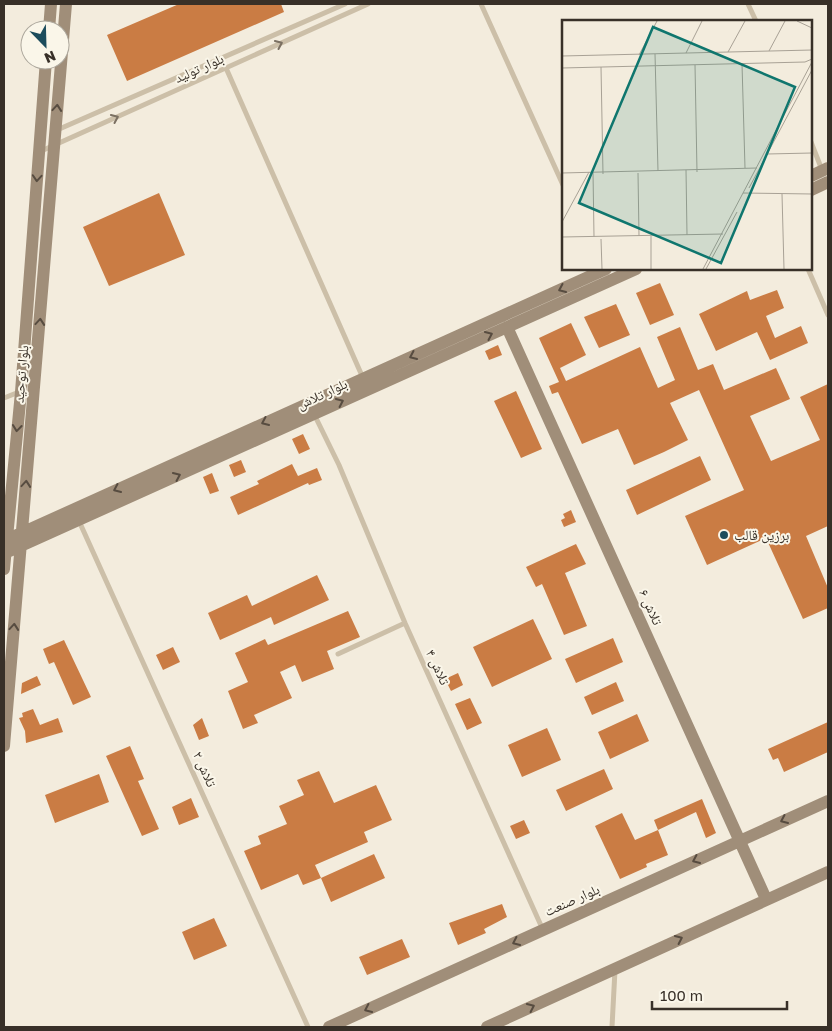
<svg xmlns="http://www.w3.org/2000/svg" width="832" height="1031" viewBox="0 0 832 1031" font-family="'Golos Text','Noto Naskh Arabic',sans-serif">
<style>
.building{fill:#ca7c44}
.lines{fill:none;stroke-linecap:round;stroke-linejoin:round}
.lane{stroke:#ccbfa8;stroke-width:5}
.secondary{stroke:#a08e79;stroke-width:12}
.oneway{stroke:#7b7062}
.oneway2{stroke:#574c40}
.poi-dot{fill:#1c4c5c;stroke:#faf6e9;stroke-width:2}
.labels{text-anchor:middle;stroke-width:4;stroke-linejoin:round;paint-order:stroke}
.street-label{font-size:14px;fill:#383028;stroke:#faf6e9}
.poi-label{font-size:14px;fill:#383028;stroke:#faf6e9;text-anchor:start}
.inset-road{fill:none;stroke:#a8a195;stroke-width:1}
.view{fill:#0f766e;fill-opacity:0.15;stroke:#0f766e;stroke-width:2.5}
.inset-edge{fill:none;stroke:#383028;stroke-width:2.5}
</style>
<rect width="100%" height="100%" fill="#f3ecdd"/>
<path class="building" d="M 179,4 L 281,4 L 284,12 L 127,81 L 107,35 Z
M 159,193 L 185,255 L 109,286 L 83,227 Z
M 660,283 L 674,315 L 650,325 L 636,293 Z
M 777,290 L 784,308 L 766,316 L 775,338 L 801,326 L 808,343 L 770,360 L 757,332 L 716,351 L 699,314 L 747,291 L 750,300 Z
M 616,304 L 630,335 L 599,348 L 584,317 Z
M 571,323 L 586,355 L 560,368 L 566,381 L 640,347 L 658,388 L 675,380 L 657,337 L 680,327 L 698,370 L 713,364 L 724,390 L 776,368 L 790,399 L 750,416 L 771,461 L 820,440 L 800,397 L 828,384 L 828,526 L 806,536 L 828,588 L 828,608 L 803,619 L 766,538 L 707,565 L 685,516 L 744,490 L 699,390 L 670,403 L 688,440 L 664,452 L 634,465 L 618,429 L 582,444 L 558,392 L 552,394 L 549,386 L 559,382 L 539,338 Z
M 498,345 L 502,355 L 489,360 L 485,351 Z
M 516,391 L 542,449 L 521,458 L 494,401 Z
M 303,434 L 310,449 L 299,454 L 292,439 Z
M 700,456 L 711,480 L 637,515 L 626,490 Z
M 241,460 L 246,472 L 234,477 L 229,465 Z
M 292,464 L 298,476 L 317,468 L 322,480 L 309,485 L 308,483 L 238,515 L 230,497 L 259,484 L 257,481 Z
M 212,473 L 219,491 L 210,494 L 203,477 Z
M 571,510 L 576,522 L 564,527 L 561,520 L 565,518 L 563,514 Z
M 576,544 L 586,564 L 565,573 L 587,626 L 564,635 L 542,584 L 536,587 L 526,567 Z
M 317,575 L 329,600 L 274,625 L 271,617 L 220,640 L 208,613 L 247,595 L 252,606 Z
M 348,611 L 360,637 L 327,651 L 334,669 L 302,682 L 295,665 L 280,672 L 292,698 L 254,715 L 258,723 L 243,729 L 228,691 L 248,682 L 235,653 L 265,639 L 268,645 Z
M 533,619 L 552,659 L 492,687 L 473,647 Z
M 613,638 L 623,662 L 576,683 L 565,659 Z
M 64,640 L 91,697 L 73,705 L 54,662 L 49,664 L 43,649 Z
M 173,647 L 180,662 L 163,670 L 156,655 Z
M 458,673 L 463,685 L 451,691 L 445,679 Z
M 37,676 L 41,685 L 21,694 L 22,683 Z
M 616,682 L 624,701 L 592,715 L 584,697 Z
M 470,698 L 482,723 L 467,730 L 455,704 Z
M 33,709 L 40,725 L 58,718 L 63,732 L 26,743 L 25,731 L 19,718 L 23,717 L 22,713 Z
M 637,714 L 649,741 L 610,759 L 598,732 Z
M 202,718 L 209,736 L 199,740 L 193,725 Z
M 828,722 L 828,752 L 784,772 L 778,758 L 773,760 L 768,749 Z
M 547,728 L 561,760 L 522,777 L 508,745 Z
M 130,746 L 144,779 L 138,781 L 159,829 L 142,836 L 106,756 Z
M 604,769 L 613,789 L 566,811 L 556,790 Z
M 319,771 L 334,803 L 376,785 L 392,820 L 364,832 L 368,842 L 315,865 L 321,878 L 303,885 L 298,874 L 261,890 L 244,851 L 261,844 L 258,836 L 287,824 L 279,806 L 304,795 L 297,780 Z
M 99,774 L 109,802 L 55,823 L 45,795 Z
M 191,798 L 199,817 L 179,825 L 172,807 Z
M 702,799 L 716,833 L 706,838 L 696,812 L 658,830 L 654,820 Z
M 622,813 L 635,840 L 658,830 L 668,855 L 646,864 L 647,867 L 620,879 L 595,826 Z
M 524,820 L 530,833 L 516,839 L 510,826 Z
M 374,854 L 385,878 L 331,902 L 321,878 Z
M 502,904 L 507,917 L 484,929 L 486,933 L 458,945 L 449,923 Z
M 214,918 L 227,946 L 194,960 L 182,932 Z
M 402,939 L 410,957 L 367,975 L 359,957 Z"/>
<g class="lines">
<path class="lane" d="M 481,4 L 563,185
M 748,4 L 756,21
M 226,68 L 363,378
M 57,130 L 345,4
M 811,142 L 822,170
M 39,152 L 368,4
M 808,269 L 828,315
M 4,398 L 19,392
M 314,414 L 339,465 L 405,623 L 543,930
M 79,521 L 308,1027
M 338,654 L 405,623
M 612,1027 L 615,970"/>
<path class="secondary" d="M 49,30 L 51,4
M 811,176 L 828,168
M 811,190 L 828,182
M 507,327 L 766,899
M 6,540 L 606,269
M 5,553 L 636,269
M 4,569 L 21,392 L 46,60
M 4,746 L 66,4
M 329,1027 L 828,801
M 487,1027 L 828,872"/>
</g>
<defs><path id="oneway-chevron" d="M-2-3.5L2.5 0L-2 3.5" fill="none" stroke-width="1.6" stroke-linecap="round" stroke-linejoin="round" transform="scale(1.25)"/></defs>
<g class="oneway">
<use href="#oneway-chevron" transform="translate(279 44) rotate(-24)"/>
<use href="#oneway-chevron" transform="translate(115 118) rotate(-24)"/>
</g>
<g class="oneway2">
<use href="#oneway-chevron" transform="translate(57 108) rotate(-85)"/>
<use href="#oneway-chevron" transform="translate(37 178) rotate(94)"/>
<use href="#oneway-chevron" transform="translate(562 289) rotate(156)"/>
<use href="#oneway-chevron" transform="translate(40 322) rotate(-85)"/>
<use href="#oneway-chevron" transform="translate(489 335) rotate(-24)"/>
<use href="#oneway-chevron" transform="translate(413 356) rotate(156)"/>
<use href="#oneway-chevron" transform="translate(340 402) rotate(-25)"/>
<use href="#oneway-chevron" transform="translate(265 422) rotate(156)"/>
<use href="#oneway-chevron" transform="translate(17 428) rotate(96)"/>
<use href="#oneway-chevron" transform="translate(177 476) rotate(-24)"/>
<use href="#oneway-chevron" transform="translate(26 484) rotate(-85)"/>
<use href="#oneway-chevron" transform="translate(117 489) rotate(156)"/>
<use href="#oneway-chevron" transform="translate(14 627) rotate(-85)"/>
<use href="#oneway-chevron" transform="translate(784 820) rotate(156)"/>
<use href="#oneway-chevron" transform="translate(696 860) rotate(156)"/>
<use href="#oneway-chevron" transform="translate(679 939) rotate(-25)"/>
<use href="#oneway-chevron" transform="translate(516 942) rotate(155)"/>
<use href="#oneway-chevron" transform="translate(531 1007) rotate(-25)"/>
<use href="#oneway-chevron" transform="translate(368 1009) rotate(155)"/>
</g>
<circle class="poi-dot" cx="724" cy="535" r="5"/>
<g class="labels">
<g class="street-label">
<text transform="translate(199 68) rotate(-24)" y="5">بلوار تولید</text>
<text transform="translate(21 374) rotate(-85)" y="5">بلوار توحید</text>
<text transform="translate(322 394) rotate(-25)" y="5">بلوار تلاش</text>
<text transform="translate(651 607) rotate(66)" y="5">تلاش ۶</text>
<text transform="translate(438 667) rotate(65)" y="5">تلاش ۴</text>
<text transform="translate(205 769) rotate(66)" y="5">تلاش ۲</text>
<text transform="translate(572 900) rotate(-24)" y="5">بلوار صنعت</text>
</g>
<g class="poi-label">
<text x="734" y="540">برزین قالب</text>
</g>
</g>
<g transform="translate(562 20)">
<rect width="250" height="250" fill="#f3ecdd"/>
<path class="inset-road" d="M 235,1 L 250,8M 207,31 L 223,1M 166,32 L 183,1M 124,33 L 140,1M 93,34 L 96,151M 77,35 L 95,1M 0,36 L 250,30M 180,44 L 183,148M 133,45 L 135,152M 39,47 L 41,154M 0,48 L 243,42 L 250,39M 205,134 L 250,133M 124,150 L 125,215M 31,152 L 32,217M 0,153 L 195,148M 76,153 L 77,216M 187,168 L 250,50M 181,173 L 250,174M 220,174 L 222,249M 0,202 L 27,152M 89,216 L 89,249M 0,217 L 161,214M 39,219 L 40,249M 141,249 L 250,42M 144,249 L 175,192"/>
<path class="view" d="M 91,7 L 233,67 L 159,243 L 17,183 Z"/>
<rect width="250" height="250" class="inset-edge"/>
</g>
<rect width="832" height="1031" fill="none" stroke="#383028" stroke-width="10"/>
<g transform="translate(45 45) rotate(157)"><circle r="24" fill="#faf6e9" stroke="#aca79c"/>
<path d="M0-4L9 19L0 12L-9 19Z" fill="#1c4c5c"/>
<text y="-8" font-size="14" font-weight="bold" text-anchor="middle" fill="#383028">N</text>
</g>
<path d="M652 1001v8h135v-8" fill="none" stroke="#383028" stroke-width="2.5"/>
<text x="660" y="1001" font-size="15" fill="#383028" stroke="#faf6e9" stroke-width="4" paint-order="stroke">100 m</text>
</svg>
